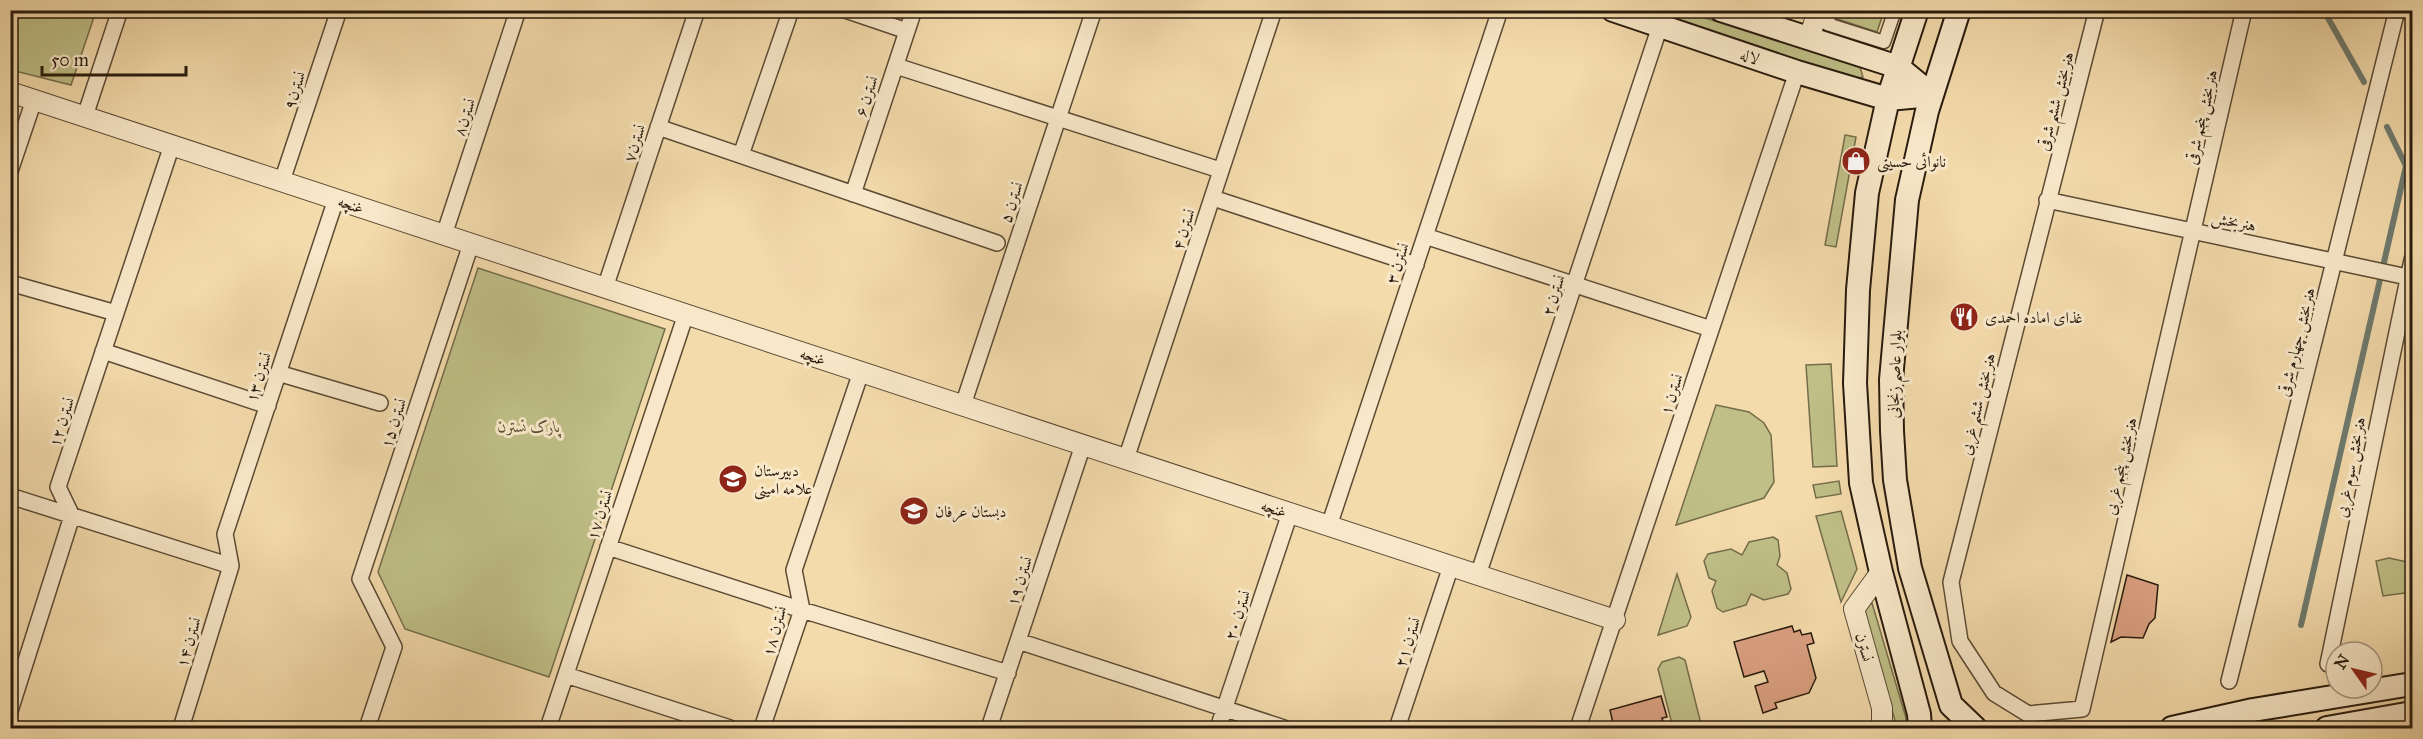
<svg xmlns="http://www.w3.org/2000/svg" width="2423" height="739" viewBox="0 0 2423 739" font-family="'IM FELL Great Primer',Amiri,serif">
<style>
.green{fill:#bfbf87;stroke:#746d4a;stroke-width:1.5}
.lines{fill:none;stroke-linecap:round;stroke-linejoin:round}
.stream{stroke:#6e7a6e;stroke-width:6}
.building{fill:#daa081;stroke:#281b0d;stroke-width:1.5}
.pedestrian-casing{stroke:#5b4b35;stroke-width:15}
.minor-casing{stroke:#5b4b35;stroke-width:18}
.tertiary-casing{stroke:#5b4b35;stroke-width:22}
.secondary-casing{stroke:#281b0d;stroke-width:26}
.pedestrian{stroke:#f8e8c9;stroke-width:12}
.minor{stroke:#f8e8c9;stroke-width:15}
.tertiary{stroke:#f8e8c9;stroke-width:20}
.secondary{stroke:#f8e8c9;stroke-width:22}
.labels{text-anchor:middle;stroke-width:6;stroke-linejoin:round;paint-order:stroke}
.street-label{font-size:16px;fill:#281b0d;stroke:#f8e8c9}
.poi-label{font-size:16px;fill:#281b0d;stroke:#f8e8c9;text-anchor:start}
.park-label{font-size:16px;font-style:italic;fill:#554c32;stroke:#f8e8c9}
</style>
<rect width="100%" height="100%" fill="#f4dbac"/>
<filter id="stains"><feTurbulence type="fractalNoise" baseFrequency=".00333" numOctaves="4"/><feColorMatrix values="0 0 0 0 .2 0 0 0 0 .09 0 0 0 0 .02 0 0 0 .5 -.17"/></filter>
<radialGradient id="worn" r=".72"><stop offset=".6" stop-color="#630" stop-opacity="0"/><stop offset="1" stop-color="#630" stop-opacity=".3"/></radialGradient>
<path class="green" d="M 11,10 L 96,11 L 71,85 L 11,70 Z
M 1638,11 L 1683,11 L 1860,67 L 1863,77 L 1854,79 Z
M 1836,11 L 1884,11 L 1877,32 L 1834,18 Z
M 1845,135 L 1856,137 L 1836,247 L 1825,245 Z
M 478,268 L 665,329 L 549,677 L 405,629 L 378,572 Z
M 1831,364 L 1837,466 L 1813,467 L 1806,365 Z
M 1716,405 L 1749,412 L 1764,423 L 1771,435 L 1774,482 L 1764,498 L 1676,525 Z
M 1839,481 L 1841,494 L 1816,498 L 1813,485 Z
M 1841,511 L 1857,569 L 1841,602 L 1816,516 Z
M 1773,537 L 1778,540 L 1780,556 L 1777,565 L 1787,573 L 1791,589 L 1788,594 L 1764,600 L 1751,594 L 1746,605 L 1723,612 L 1717,608 L 1712,591 L 1716,581 L 1709,578 L 1704,561 L 1708,554 L 1731,549 L 1742,555 L 1749,542 Z
M 2389,558 L 2412,563 L 2412,592 L 2383,596 L 2376,561 Z
M 1677,574 L 1691,617 L 1687,626 L 1658,635 Z
M 1872,603 L 1906,718 L 1907,728 L 1897,728 L 1864,608 Z
M 1679,657 L 1685,660 L 1702,728 L 1673,728 L 1658,669 L 1662,662 Z"/>
<g class="lines">
<path class="stream" d="M 2328,18 L 2364,82
M 2301,625 L 2406,166 L 2387,127"/>
</g>
<path class="building" d="M 2127,575 L 2158,585 L 2155,618 L 2149,624 L 2143,638 L 2121,637 L 2111,642 Z
M 1792,626 L 1794,632 L 1800,630 L 1802,635 L 1811,633 L 1814,643 L 1807,645 L 1816,678 L 1809,693 L 1775,703 L 1777,708 L 1763,713 L 1755,686 L 1768,682 L 1764,671 L 1744,677 L 1734,642 Z
M 1661,696 L 1667,717 L 1662,718 L 1665,728 L 1614,728 L 1610,710 Z"/>
<g class="lines">
<g class="pedestrian-casing">
<path id="pedestrian" d="M 1831,10 L 1827,24 L 1884,42 L 1895,10"/>
</g>
<g class="minor-casing">
<path id="minor" d="M 845,10 L 907,31
M 2097,10 L 1951,582 L 1960,641 L 1994,693 L 2028,714 L 2082,709 L 2244,10
M 896,66 L 1220,170
M 85,116 L 120,10
M 658,127 L 997,243
M 741,155 L 791,10
M 10,171 L 34,100
M 282,181 L 339,10
M 853,194 L 914,10
M 1213,198 L 1416,265
M 2047,200 L 2412,278
M 444,235 L 518,10
M 1425,236 L 1711,329
M 10,283 L 116,313
M 605,288 L 697,10
M 103,351 L 268,406
M 278,373 L 380,403
M 963,405 L 1094,10
M 1126,459 L 1274,10
M 10,496 L 231,566
M 1329,526 L 1500,10
M 608,547 L 802,610 L 1008,673
M 1478,575 L 1660,26
M 1018,641 L 1284,728
M 2328,664 L 2412,260
M 566,675 L 730,728
M 2229,681 L 2397,10
M 10,711 L 72,516 L 58,487 L 172,145
M 181,728 L 231,566 L 225,534 L 336,199
M 367,728 L 394,647 L 360,579 L 471,244
M 548,728 L 686,314
M 762,728 L 802,610 L 794,570 L 861,372
M 989,728 L 1083,445
M 1218,728 L 1290,513
M 1397,728 L 1451,566
M 1578,728 L 1797,72"/>
</g>
<g class="tertiary-casing">
<path id="tertiary" d="M 1809,39 L 1818,10
M 10,92 L 1615,620
M 1881,572 L 1854,609 L 1882,708 L 1882,728"/>
</g>
<g class="secondary-casing">
<path id="secondary" d="M 1613,10 L 1797,72 L 1888,99 L 1932,95
M 1721,10 L 1898,67 L 1932,95
M 1917,10 L 1888,99 L 1867,193 L 1858,290 L 1855,383 L 1861,483 L 1881,572 L 1919,714 L 1920,728
M 1959,10 L 1927,111 L 1907,200 L 1891,380 L 1892,431 L 1895,480 L 1910,568 L 1951,705 L 1975,728
M 2172,728 L 2253,710 L 2412,684
M 2327,728 L 2412,713"/>
</g>
<use href="#pedestrian" class="pedestrian"/>
<use href="#minor" class="minor"/>
<use href="#tertiary" class="tertiary"/>
<use href="#secondary" class="secondary"/>
</g>
<defs>
<g id="shop-disc" transform="scale(1.5)"><circle r="9.5" fill="#8f2418" stroke="#f8e8c9"/><path d="M-5-2.5h2.3a2.7 3.5 0 0 1 5.4 0H5L5.5 6h-11ZM-1.5-2.5h3a1.5 2.3 0 0 0-3 0Z" fill="#fff"/></g>
<g id="restaurant-disc" transform="scale(1.5)"><circle r="9.5" fill="#8f2418" stroke="#f8e8c9"/><path d="M-5-6h1v4h1v-4h1v4h1v-4h1v5L-1.5 .5V6h-2V.5L-5-1ZM5-6V6H3V1.5H1.5Q1.5-4 5-6Z" fill="#fff"/></g>
<g id="school-disc" transform="scale(1.5)"><circle r="9.5" fill="#8f2418" stroke="#f8e8c9"/><path d="M0-5L7-2L0 1L-7-2ZM-4 1L0 2.5L4 1V4Q0 6-4 4Z" fill="#fff"/></g>
</defs>
<g fill-rule="evenodd">
<use href="#shop-disc" x="1856" y="161"/>
<use href="#restaurant-disc" x="1964" y="317"/>
<use href="#school-disc" x="733" y="479"/>
<use href="#school-disc" x="914" y="511"/>
</g>
<g class="labels">
<g class="street-label">
<text transform="translate(1750 56) rotate(19)" y="6">لاله</text>
<text transform="translate(294 90) rotate(-72)" y="6">نسترن۹</text>
<text transform="translate(866 96) rotate(-72)" y="6">نسترن ۶</text>
<text transform="translate(2055 101) rotate(-75)" y="6">هنربخش ششم شرقی</text>
<text transform="translate(464 117) rotate(-72)" y="6">نسترن۸</text>
<text transform="translate(2201 117) rotate(-77)" y="6">هنربخش پنجم شرقی</text>
<text transform="translate(634 143) rotate(-72)" y="6">نسترن۷</text>
<text transform="translate(1011 202) rotate(-72)" y="6">نسترن ۵</text>
<text transform="translate(351 204) rotate(18)" y="6">غنچه</text>
<text transform="translate(2234 221) rotate(12)" y="6">هنربخش</text>
<text transform="translate(1183 229) rotate(-72)" y="6">نسترن ۴</text>
<text transform="translate(1397 263) rotate(-72)" y="6">نسترن ۳</text>
<text transform="translate(1553 295) rotate(-72)" y="6">نسترن ۲</text>
<text transform="translate(2296 342) rotate(-76)" y="6">هنربخش چهارم شرقی</text>
<text transform="translate(813 356) rotate(18)" y="6">غنچه</text>
<text transform="translate(1894 374) rotate(-88)" y="6">بلوار عاصم زنجانی</text>
<text transform="translate(258 377) rotate(-72)" y="6">نسترن ۱۳</text>
<text transform="translate(1671 394) rotate(-72)" y="6">نسترن ۱</text>
<text transform="translate(1977 404) rotate(-76)" y="6">هنربخش ششم غربی</text>
<text transform="translate(61 422) rotate(-72)" y="6">نسترن ۱۲</text>
<text transform="translate(393 423) rotate(-72)" y="6">نسترن ۱۵</text>
<text transform="translate(2120 466) rotate(-77)" y="6">هنربخش پنجم غربی</text>
<text transform="translate(2350 467) rotate(-79)" y="6">هنربخش سوم غربی</text>
<text transform="translate(1274 508) rotate(18)" y="6">غنچه</text>
<text transform="translate(599 515) rotate(-72)" y="6">نسترن ۱۷</text>
<text transform="translate(1019 581) rotate(-72)" y="6">نسترن ۱۹</text>
<text transform="translate(1237 615) rotate(-72)" y="6">نسترن ۲۰</text>
<text transform="translate(774 631) rotate(-74)" y="6">نسترن ۱۸</text>
<text transform="translate(188 642) rotate(-73)" y="6">نسترن ۱۴</text>
<text transform="translate(1407 642) rotate(-72)" y="6">نسترن ۲۱</text>
<text transform="translate(1865 647) rotate(75)" y="6">نسترن</text>
</g>
<g class="poi-label">
<text x="1877" y="167">نانوائی حسینی</text>
<text x="1985" y="323">غذای اماده احمدی</text>
<text x="754" y="476">دبیرستان<tspan x="754" dy="18">علامه امینی</tspan></text>
<text x="935" y="517">دبستان عرفان</text>
</g>
<g class="park-label">
<text x="529" y="432">پارک نسترن</text>
</g>
</g>
<rect width="2423" height="739" fill="none" stroke="#f4dbac" stroke-width="36"/>
<rect x="12" y="12" width="2399" height="715" fill="none" stroke="#281b0d" stroke-width="3"/>
<rect x="18" y="18" width="2387" height="703" fill="none" stroke="#281b0d" stroke-width="1.5"/>
<g transform="translate(2354 670) rotate(304)"><circle r="28" fill="#f8e8c9" stroke="#a5967e" stroke-width="1.5"/>
<path d="M0-4.5L10 22L0 15L-10 22Z" fill="#8f2418"/>
<text y="-9" font-size="16" font-weight="bold" text-anchor="middle" fill="#281b0d">N</text>
</g>
<path d="M42 66v9h144v-9" fill="none" stroke="#281b0d" stroke-width="3"/>
<text x="51" y="66" font-size="18" fill="#281b0d" stroke="#f8e8c9" stroke-width="4.5" paint-order="stroke">50 m</text>
<rect width="100%" height="100%" filter="url(#stains)"/>
<rect width="100%" height="100%" fill="url(#worn)"/>
</svg>
